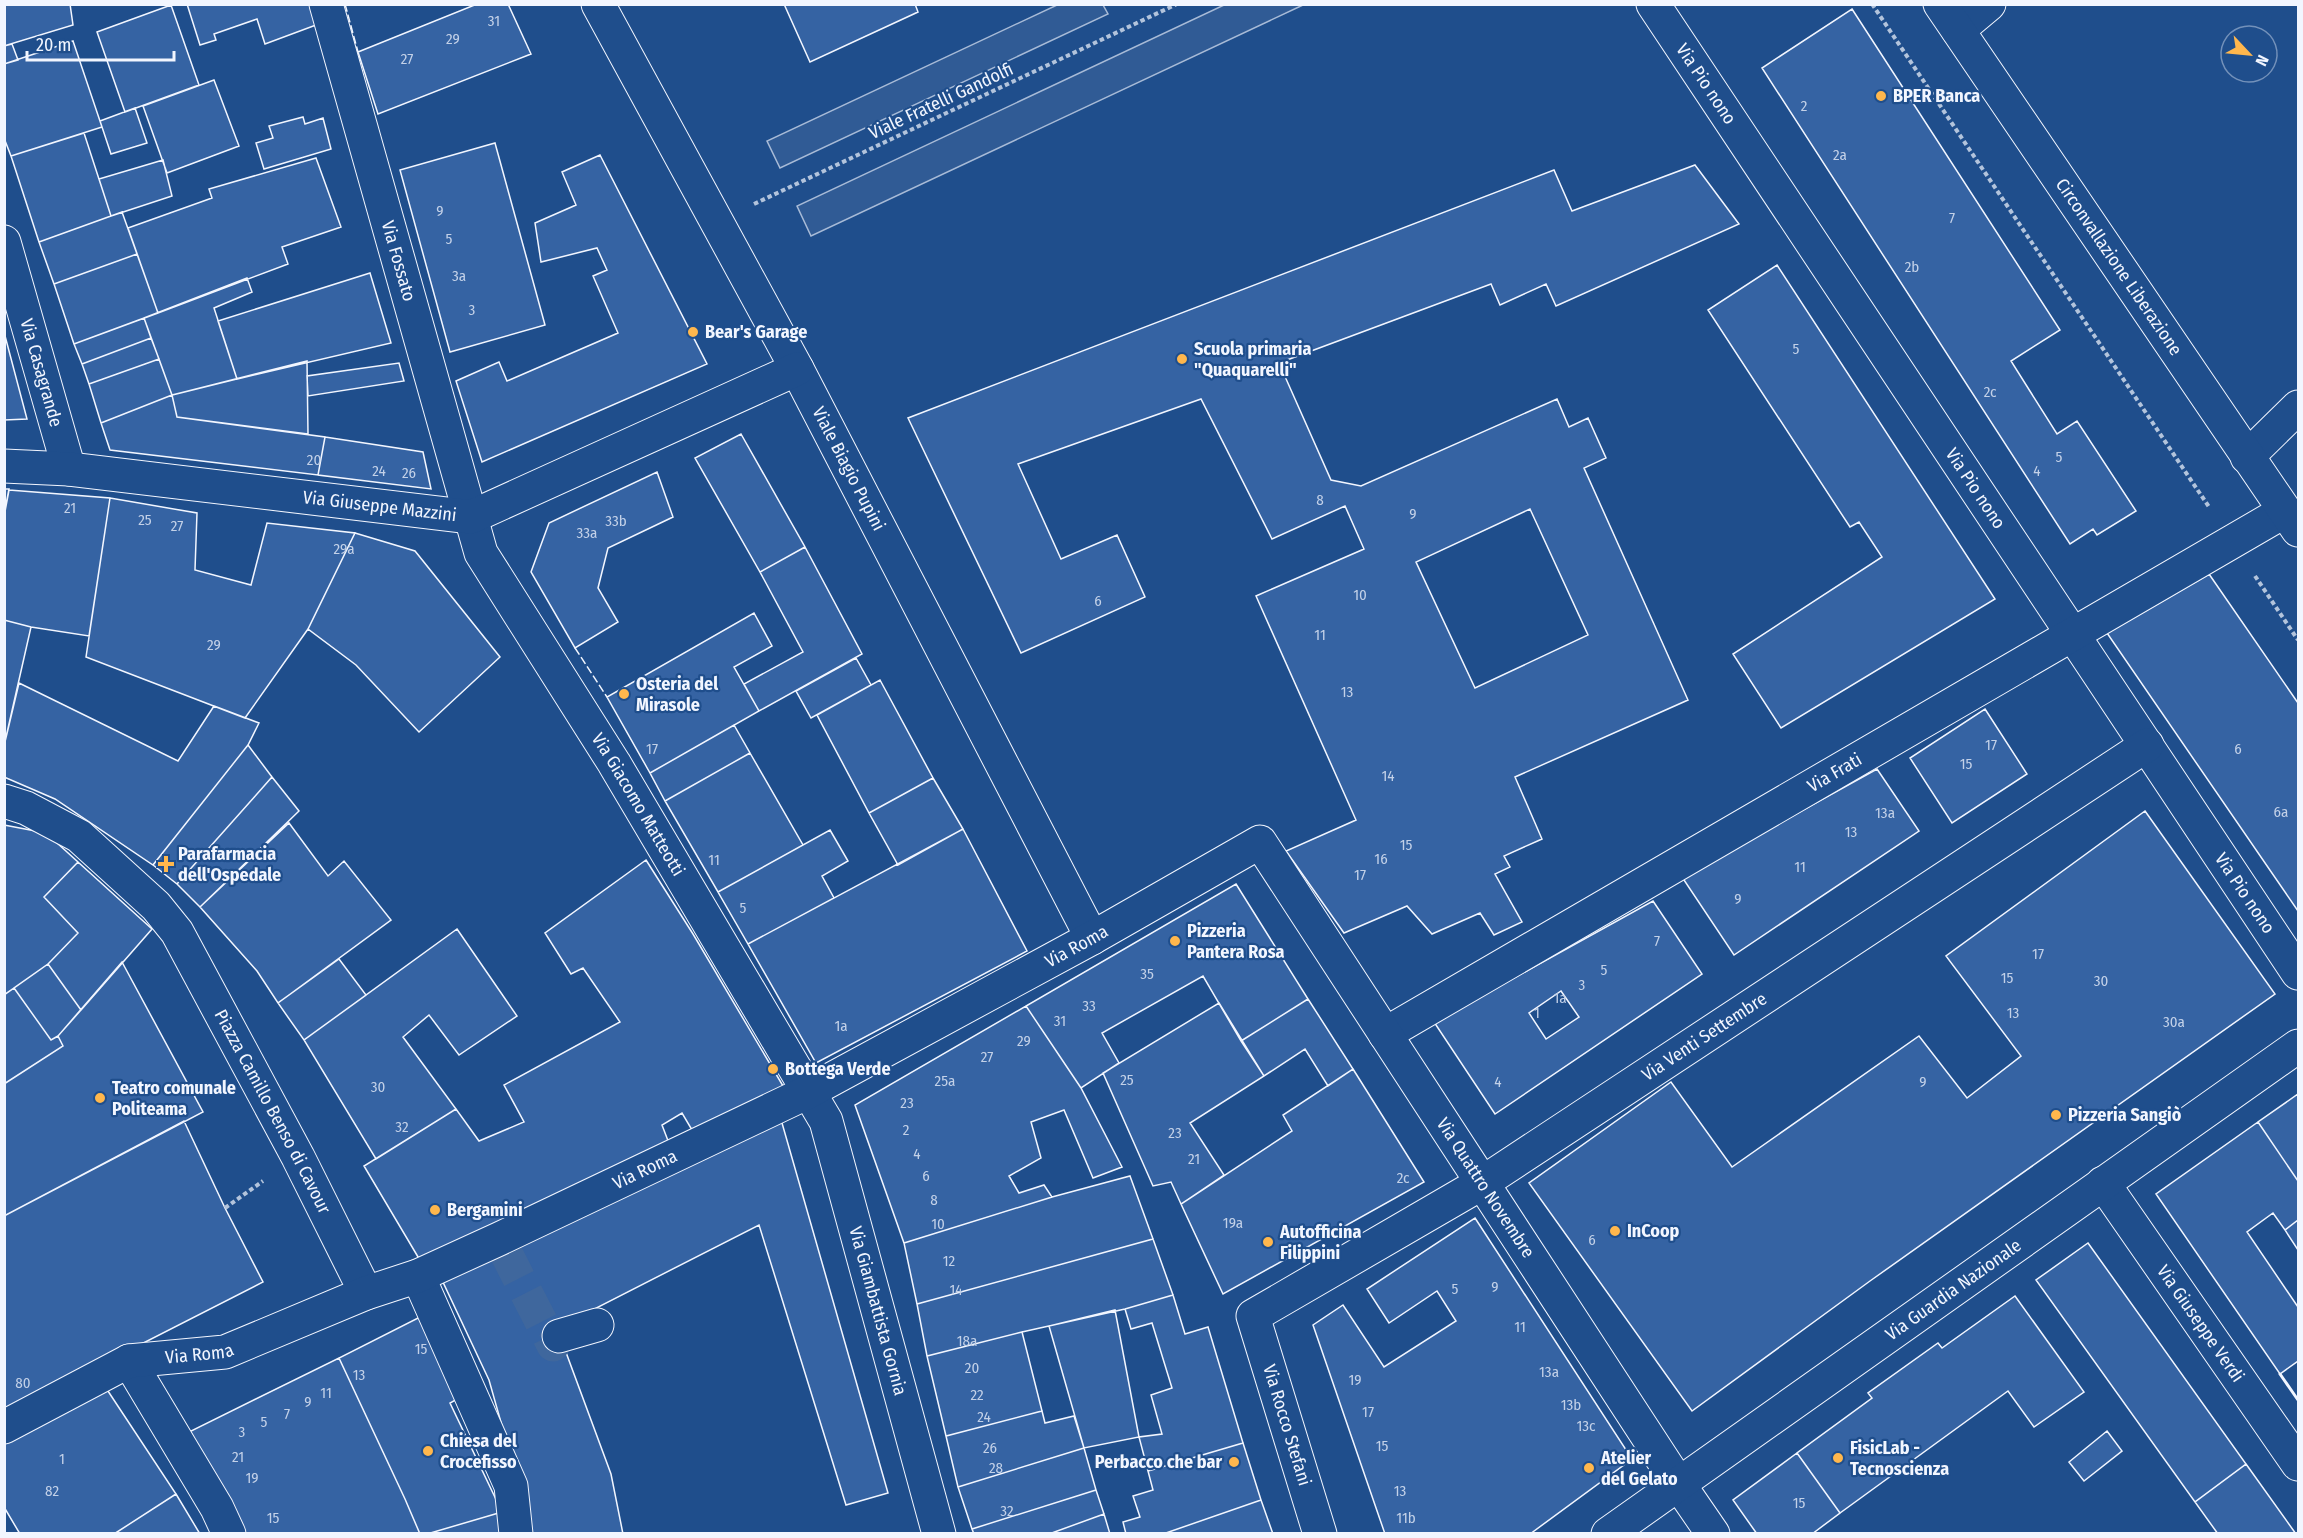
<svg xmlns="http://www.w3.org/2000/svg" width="2303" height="1538" viewBox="0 0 2303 1538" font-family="'Fira Sans Condensed',sans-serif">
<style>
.green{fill:#305b95;stroke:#a8bbd7;stroke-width:1.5}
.building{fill:#3563a3;stroke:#f2f6ff;stroke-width:1.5;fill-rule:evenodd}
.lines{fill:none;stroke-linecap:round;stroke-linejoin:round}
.street-tunnel{stroke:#3f679d;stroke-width:33;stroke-dasharray:33 16;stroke-linecap:butt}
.street-casing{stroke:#f2f6ff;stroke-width:35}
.secondary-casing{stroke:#f2f6ff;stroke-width:35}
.path{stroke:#b3c4dc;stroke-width:4;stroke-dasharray:4.5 3;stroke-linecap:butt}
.street{stroke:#1f4e8c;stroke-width:33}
.secondary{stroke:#1f4e8c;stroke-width:33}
.fence{stroke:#f2f6ff;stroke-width:1.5;stroke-dasharray:8 3;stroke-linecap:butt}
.wall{stroke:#f2f6ff;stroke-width:3}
.poi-dot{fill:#ffb74d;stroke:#1f4e8c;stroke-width:2}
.labels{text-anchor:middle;stroke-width:4.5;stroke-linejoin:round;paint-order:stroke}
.number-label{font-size:15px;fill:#c3d1e8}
.street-label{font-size:18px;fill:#f2f6ff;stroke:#1f4e8c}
.poi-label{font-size:18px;font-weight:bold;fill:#f2f6ff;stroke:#1f4e8c;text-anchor:start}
</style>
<rect width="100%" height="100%" fill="#1f4e8c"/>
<path class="green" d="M 1057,5 L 1103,5 L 1108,14 L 780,168 L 767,141 Z
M 1224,5 L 1303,5 L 811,236 L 797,206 Z"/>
<path class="building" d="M 4,4 L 70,4 L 73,25 L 4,46 Z
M 187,4 L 310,4 L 316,25 L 265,44 L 257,19 L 214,34 L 216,40 L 200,45 Z
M 477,4 L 508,4 L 531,54 L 378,114 L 358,52 Z
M 784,4 L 915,4 L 918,12 L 810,62 Z
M 171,5 L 199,85 L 125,112 L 97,32 Z
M 1852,9 L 2060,330 L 2011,361 L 2057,434 L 2077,421 L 2136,511 L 2097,535 L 2093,529 L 2070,544 L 1762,68 Z
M 73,41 L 102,127 L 11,156 L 4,138 L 4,64 Z
M 12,44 L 18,60 L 4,64 L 4,46 Z
M 214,80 L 239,146 L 167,173 L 143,106 Z
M 135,108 L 147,143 L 111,154 L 100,121 Z
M 303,117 L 305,124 L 323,118 L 331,149 L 264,169 L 256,143 L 273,138 L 269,126 Z
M 84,133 L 111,216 L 39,242 L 11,156 Z
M 495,143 L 545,325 L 450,352 L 400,170 Z
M 600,155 L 707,364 L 482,462 L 456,381 L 499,362 L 507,381 L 618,333 L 593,276 L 607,270 L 597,248 L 541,262 L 535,223 L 576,205 L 562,172 Z
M 316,158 L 341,227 L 282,247 L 288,264 L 158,313 L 128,228 L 212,198 L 209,189 Z
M 163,160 L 172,196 L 111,216 L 99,179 Z
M 1695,165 L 1739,224 L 1556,306 L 1546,284 L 1500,305 L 1491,284 L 1279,363 L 1331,480 L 1361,486 L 1557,399 L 1569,427 L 1588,418 L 1606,458 L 1584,468 L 1688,700 L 1515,777 L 1542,839 L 1504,856 L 1510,867 L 1495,874 L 1522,922 L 1494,935 L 1480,913 L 1432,934 L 1407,906 L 1344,933 L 1286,851 L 1356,820 L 1256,596 L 1364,549 L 1345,506 L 1272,539 L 1201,399 L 1018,464 L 1061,559 L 1117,535 L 1145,597 L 1021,653 L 908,418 L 1554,170 L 1572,211 ZM 1530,509 L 1588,635 L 1475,688 L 1416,562 Z
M 122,212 L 137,254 L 54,284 L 39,242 Z
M 137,254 L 158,313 L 74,344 L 54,284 Z
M 1777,265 L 1995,599 L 1781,728 L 1733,654 L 1882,557 L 1859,522 L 1850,527 L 1708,310 Z
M 370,273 L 391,343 L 237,379 L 218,321 Z
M 247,278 L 252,292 L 214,308 L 237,379 L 172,395 L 144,318 Z
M 144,318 L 151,338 L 82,364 L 74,344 Z
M 4,332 L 27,419 L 4,420 Z
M 151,338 L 159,359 L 89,384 L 82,364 Z
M 159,359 L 172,395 L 101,423 L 89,384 Z
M 307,361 L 308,434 L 177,417 L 172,395 Z
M 399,363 L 404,381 L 308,396 L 307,376 Z
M 172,395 L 177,417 L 325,437 L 318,475 L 110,450 L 101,423 Z
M 741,434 L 805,547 L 760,572 L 695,458 Z
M 325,437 L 423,452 L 431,489 L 318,475 Z
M 657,472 L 673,517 L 608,548 L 598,588 L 618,622 L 575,648 L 531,572 L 549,523 Z
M 4,489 L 9,489 L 4,515 Z
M 9,490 L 110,498 L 89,636 L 31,627 L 4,620 L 4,517 Z
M 110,498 L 197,513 L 195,570 L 251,585 L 267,523 L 355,533 L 308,629 L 245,718 L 86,657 Z
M 355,533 L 415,551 L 500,657 L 419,732 L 356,665 L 308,629 Z
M 805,547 L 862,654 L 759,711 L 744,684 L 803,652 L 760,572 Z
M 2209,574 L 2298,703 L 2298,911 L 2107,633 Z
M 754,613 L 772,646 L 734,667 L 759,711 L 650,773 L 607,697 Z
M 4,620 L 31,627 L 4,746 Z
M 856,658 L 871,685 L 811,718 L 796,691 Z
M 880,680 L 933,778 L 869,813 L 817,715 Z
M 19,683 L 178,761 L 214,706 L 259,723 L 248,745 L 153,865 L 55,799 L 4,777 L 4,746 Z
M 1985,709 L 2027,774 L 1952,823 L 1910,758 Z
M 734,725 L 750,753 L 665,801 L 650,773 Z
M 248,745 L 272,777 L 177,884 L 153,865 Z
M 750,753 L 803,845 L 718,892 L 665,801 Z
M 1877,769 L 1919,831 L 1734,955 L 1682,877 Z
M 272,777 L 299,811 L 200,907 L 177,884 Z
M 933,778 L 963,829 L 898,865 L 869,813 Z
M 2145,811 L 2275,994 L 1870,1281 L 1692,1411 L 1529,1183 L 1671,1082 L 1732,1167 L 1919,1036 L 1967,1098 L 2021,1056 L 1946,956 Z
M 289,823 L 328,876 L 344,861 L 391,920 L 278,1003 L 257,971 L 200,907 Z
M 4,825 L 46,833 L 78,862 L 44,897 L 78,933 L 48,964 L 4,995 Z
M 963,829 L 1027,951 L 816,1063 L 748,944 Z
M 830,830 L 848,861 L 822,876 L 834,898 L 748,944 L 718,892 Z
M 646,860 L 693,934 L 786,1091 L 695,1135 L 682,1113 L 662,1125 L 672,1151 L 421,1262 L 364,1166 L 456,1109 L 479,1141 L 524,1122 L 504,1085 L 620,1022 L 583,968 L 571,974 L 545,933 Z
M 78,862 L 152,929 L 81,1010 L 48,964 L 78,933 L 44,897 Z
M 1236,884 L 1308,999 L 1241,1041 L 1203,976 L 1102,1033 L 1119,1063 L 1081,1088 L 1026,1006 Z
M 1653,901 L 1702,974 L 1495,1114 L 1434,1022 ZM 1561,991 L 1579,1017 L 1546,1039 L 1529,1013 Z
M 457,929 L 517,1016 L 459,1055 L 429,1015 L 403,1037 L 456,1109 L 376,1159 L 304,1040 Z
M 339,959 L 366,995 L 304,1040 L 278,1003 Z
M 122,962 L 203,1112 L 4,1216 L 4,1084 L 63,1046 L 58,1036 Z
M 48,964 L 81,1010 L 58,1036 L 51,1040 L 14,988 Z
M 14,988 L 51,1040 L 58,1036 L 63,1046 L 4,1084 L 4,995 Z
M 1308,999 L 1353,1069 L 1328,1086 L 1305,1049 L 1264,1076 L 1241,1041 Z
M 1219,1003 L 1264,1076 L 1190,1123 L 1224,1175 L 1181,1204 L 1171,1182 L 1153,1186 L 1103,1073 Z
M 1026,1006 L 1081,1088 L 1122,1167 L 1093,1178 L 1064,1110 L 1031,1122 L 1041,1158 L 1009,1176 L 1019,1193 L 1044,1185 L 1052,1197 L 904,1243 L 855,1105 Z
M 1353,1069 L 1424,1182 L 1223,1294 L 1181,1204 L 1292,1131 L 1283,1115 Z
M 2298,1094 L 2298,1181 L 2258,1122 Z
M 780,1116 L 888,1493 L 846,1505 L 759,1225 L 557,1328 L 611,1474 L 623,1534 L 530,1534 L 526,1511 L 489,1380 L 442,1280 Z
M 184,1121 L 225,1208 L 263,1282 L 4,1414 L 4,1216 Z
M 2258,1122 L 2298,1181 L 2298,1220 L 2285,1230 L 2273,1213 L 2247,1232 L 2298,1307 L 2298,1361 L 2280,1374 L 2156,1194 Z
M 1130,1176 L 1153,1239 L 917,1304 L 904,1243 L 1052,1197 Z
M 1475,1218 L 1632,1459 L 1530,1534 L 1385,1534 L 1313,1325 L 1343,1305 L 1384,1367 L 1456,1321 L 1437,1291 L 1389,1323 L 1367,1289 Z
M 2298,1220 L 2298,1250 L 2285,1230 Z
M 1153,1239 L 1173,1295 L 1125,1309 L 1022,1332 L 927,1356 L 917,1304 Z
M 2088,1243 L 2246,1464 L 2195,1502 L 2036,1280 Z
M 1173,1295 L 1185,1334 L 1208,1327 L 1243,1443 L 1148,1471 L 1139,1437 L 1162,1434 L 1151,1395 L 1172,1388 L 1152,1323 L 1131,1329 L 1125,1309 Z
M 2015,1296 L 2084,1392 L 2034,1427 L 2008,1391 L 1840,1513 L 1797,1453 L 1872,1398 L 1868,1393 L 1938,1343 L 1942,1348 Z
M 1115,1310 L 1139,1437 L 1084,1448 L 1049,1326 Z
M 420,1317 L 461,1397 L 450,1403 L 502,1512 L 427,1534 L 420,1534 L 405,1499 L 339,1358 Z
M 1022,1332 L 1042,1411 L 946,1436 L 927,1356 Z
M 339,1358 L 405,1499 L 420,1534 L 242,1534 L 187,1433 Z
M 104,1385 L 176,1494 L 114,1534 L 20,1534 L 4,1507 L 4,1441 Z
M 1042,1411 L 1045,1423 L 1074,1416 L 1084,1448 L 958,1487 L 946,1436 Z
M 2107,1431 L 2122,1451 L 2084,1481 L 2069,1462 Z
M 1243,1443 L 1261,1500 L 1163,1534 L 1126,1534 L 1123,1522 L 1140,1517 L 1133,1496 L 1153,1490 L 1148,1471 Z
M 1084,1448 L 1096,1490 L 972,1529 L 958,1487 Z
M 1797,1453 L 1840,1513 L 1812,1534 L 1757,1534 L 1733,1500 Z
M 2246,1464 L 2296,1534 L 2218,1534 L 2195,1502 Z
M 1096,1490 L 1104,1514 L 1049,1534 L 974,1534 L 972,1529 Z
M 176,1494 L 200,1534 L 114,1534 Z
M 1261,1500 L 1273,1534 L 1163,1534 Z
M 502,1512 L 506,1534 L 427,1534 Z
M 1104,1514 L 1110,1534 L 1049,1534 Z"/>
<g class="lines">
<path class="street-tunnel" d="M 504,1249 L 553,1345 L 559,1336"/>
<g class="street-casing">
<g id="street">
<path id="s1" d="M 326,4 L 481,553 L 614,763 L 826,1121 L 939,1534"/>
<path id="s2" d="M 598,4 L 797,369 L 1092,938"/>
<path id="s3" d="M 1653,4 L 2298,973"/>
<path d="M 1958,30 L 1989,4"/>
<path id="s4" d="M 4,242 L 69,469"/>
<path d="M 2247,457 L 2298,407"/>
<path id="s5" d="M 4,466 L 69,469 L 471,517 L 797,369"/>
<path id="s6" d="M 4,801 L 26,808 L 79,836 L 156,906 L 177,932 L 298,1157 L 366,1293"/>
<path id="s7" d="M 1385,1034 L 2285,511"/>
<path id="s8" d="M 2103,1183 L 2298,1464"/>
<path d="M 418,1276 L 511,1486 L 516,1534"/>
<path d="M 559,1336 L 597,1325"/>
<path d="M 129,1361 L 217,1508 L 229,1534"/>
<path id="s9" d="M 4,1427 L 129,1361 L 225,1352 L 366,1293 L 418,1276 L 499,1239 L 808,1092 L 1092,938 L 1260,842 L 1678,1483 L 1713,1534"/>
<path id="s10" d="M 1320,1534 L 1253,1316 L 1482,1183 L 2147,745"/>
<path id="s11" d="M 1608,1534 L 2298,1046"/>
</g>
</g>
<g class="secondary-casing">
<g id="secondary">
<path id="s12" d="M 1940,4 L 2298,530"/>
</g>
</g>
<path class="path" d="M 1872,4 L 2209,507
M 754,204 L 1177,4
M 2255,576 L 2298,640
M 225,1208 L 263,1181"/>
<use href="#street" class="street"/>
<use href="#secondary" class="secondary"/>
<path class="fence" d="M 345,4 L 358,52
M 575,648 L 607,697"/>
<path class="wall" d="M 2280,1374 L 2298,1400"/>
</g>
<g class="poi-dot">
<circle cx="1881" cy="96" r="6"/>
<circle cx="693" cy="332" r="6"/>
<circle cx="1182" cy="359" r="6"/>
<circle cx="624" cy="694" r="6"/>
<path d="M163 855h6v6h6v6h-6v6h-6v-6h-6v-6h6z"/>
<circle cx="1175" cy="941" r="6"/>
<circle cx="773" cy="1069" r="6"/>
<circle cx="100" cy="1098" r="6"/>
<circle cx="2056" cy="1115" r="6"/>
<circle cx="435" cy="1210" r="6"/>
<circle cx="1615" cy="1231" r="6"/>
<circle cx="1268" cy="1242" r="6"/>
<circle cx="428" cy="1451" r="6"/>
<circle cx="1838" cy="1458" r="6"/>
<circle cx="1234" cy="1462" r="6"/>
<circle cx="1589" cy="1468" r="6"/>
</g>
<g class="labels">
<g class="number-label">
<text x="494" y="26">31</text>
<text x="453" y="44">29</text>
<text x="407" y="64">27</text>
<text x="1804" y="111">2</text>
<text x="1840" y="160">2a</text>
<text x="440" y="216">9</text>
<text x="1952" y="223">7</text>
<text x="449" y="244">5</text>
<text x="1912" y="272">2b</text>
<text x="459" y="281">3a</text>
<text x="472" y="315">3</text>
<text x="1796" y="354">5</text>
<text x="1990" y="397">2c</text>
<text x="2059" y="462">5</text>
<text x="314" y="465">20</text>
<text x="379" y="476">24</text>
<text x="2037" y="476">4</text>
<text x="409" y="478">26</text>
<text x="1320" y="505">8</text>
<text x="70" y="513">21</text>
<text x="1413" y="519">9</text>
<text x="145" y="525">25</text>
<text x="616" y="526">33b</text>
<text x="177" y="531">27</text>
<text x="587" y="538">33a</text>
<text x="344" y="554">29a</text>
<text x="1360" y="600">10</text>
<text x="1098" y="606">6</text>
<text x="1320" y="640">11</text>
<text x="214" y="650">29</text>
<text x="1347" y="697">13</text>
<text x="1991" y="750">17</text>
<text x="652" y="754">17</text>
<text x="2238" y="754">6</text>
<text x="1966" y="769">15</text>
<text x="1388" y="781">14</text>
<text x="2281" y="817">6a</text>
<text x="1885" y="818">13a</text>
<text x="1851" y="837">13</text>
<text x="1406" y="850">15</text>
<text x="1381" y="864">16</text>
<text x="714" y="865">11</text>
<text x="1800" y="872">11</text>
<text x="1360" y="880">17</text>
<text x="1738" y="904">9</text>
<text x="743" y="913">5</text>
<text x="1657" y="946">7</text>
<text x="2038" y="959">17</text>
<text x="1604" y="975">5</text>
<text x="1147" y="979">35</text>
<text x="2007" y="983">15</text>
<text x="2101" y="986">30</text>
<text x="1582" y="990">3</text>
<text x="1560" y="1003">1a</text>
<text x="1089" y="1011">33</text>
<text x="1537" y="1018">1</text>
<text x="2013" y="1018">13</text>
<text x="1060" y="1026">31</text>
<text x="2174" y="1027">30a</text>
<text x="841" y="1031">1a</text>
<text x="1024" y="1046">29</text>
<text x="987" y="1062">27</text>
<text x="1127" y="1085">25</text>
<text x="945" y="1086">25a</text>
<text x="1498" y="1087">4</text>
<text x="1923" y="1087">9</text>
<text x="378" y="1092">30</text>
<text x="907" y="1108">23</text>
<text x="402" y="1132">32</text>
<text x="906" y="1135">2</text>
<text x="1175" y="1138">23</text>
<text x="917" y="1159">4</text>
<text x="1194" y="1164">21</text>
<text x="926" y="1181">6</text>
<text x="1403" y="1183">2c</text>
<text x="934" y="1205">8</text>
<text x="1233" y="1228">19a</text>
<text x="938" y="1229">10</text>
<text x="1592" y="1245">6</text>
<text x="949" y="1266">12</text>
<text x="1495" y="1292">9</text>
<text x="1455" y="1294">5</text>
<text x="956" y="1295">14</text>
<text x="1520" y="1332">11</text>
<text x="967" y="1346">18a</text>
<text x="421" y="1354">15</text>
<text x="972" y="1373">20</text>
<text x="1549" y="1377">13a</text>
<text x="359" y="1380">13</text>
<text x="1355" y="1385">19</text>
<text x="23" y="1388">80</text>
<text x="326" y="1398">11</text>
<text x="977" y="1400">22</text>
<text x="308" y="1407">9</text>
<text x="1571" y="1410">13b</text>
<text x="1368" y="1417">17</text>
<text x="287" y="1419">7</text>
<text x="984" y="1422">24</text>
<text x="264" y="1427">5</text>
<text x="1586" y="1431">13c</text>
<text x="242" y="1437">3</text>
<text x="1382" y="1451">15</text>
<text x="990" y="1453">26</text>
<text x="238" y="1462">21</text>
<text x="62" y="1464">1</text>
<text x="996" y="1473">28</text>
<text x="252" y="1483">19</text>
<text x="52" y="1496">82</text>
<text x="1400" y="1496">13</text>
<text x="1799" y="1508">15</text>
<text x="1007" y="1516">32</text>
<text x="273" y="1523">15</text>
<text x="1406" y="1523">11b</text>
</g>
<g class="street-label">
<text dy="6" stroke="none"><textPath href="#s3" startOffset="96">Via Pio nono</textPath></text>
<text transform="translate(941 101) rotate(-25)" y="6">Viale Fratelli Gandolfi</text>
<text dy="6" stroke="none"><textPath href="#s1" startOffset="267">Via Fossato</textPath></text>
<text dy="6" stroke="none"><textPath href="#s12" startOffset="318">Circonvallazione Liberazione</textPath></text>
<text dy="6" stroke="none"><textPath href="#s4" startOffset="136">Via Casagrande</textPath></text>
<text dy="6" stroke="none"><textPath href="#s2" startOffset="528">Viale Biagio Pupini</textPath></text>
<text dy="6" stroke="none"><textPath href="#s3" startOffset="582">Via Pio nono</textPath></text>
<text dy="6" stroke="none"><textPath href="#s5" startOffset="378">Via Giuseppe Mazzini</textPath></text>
<text dy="6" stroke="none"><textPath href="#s7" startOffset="520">Via Frati</textPath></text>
<text dy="6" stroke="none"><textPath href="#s1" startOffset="867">Via Giacomo Matteotti</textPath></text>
<text dy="6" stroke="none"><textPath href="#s3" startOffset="1068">Via Pio nono</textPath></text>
<text dy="6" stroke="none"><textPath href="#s9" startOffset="1182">Via Roma</textPath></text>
<text dy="6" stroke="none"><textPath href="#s10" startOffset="759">Via Venti Settembre</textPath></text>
<text dy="6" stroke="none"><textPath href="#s6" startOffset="424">Piazza Camillo Benso di Cavour</textPath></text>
<text dy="6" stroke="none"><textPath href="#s9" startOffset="696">Via Roma</textPath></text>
<text dy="6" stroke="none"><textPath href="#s9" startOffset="1806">Via Quattro Novembre</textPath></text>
<text dy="6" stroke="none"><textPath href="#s11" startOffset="423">Via Guardia Nazionale</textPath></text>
<text dy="6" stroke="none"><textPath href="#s1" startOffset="1432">Via Giambattista Gornia</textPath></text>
<text dy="6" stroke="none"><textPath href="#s8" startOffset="171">Via Giuseppe Verdi</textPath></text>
<text dy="6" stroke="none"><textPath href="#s9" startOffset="212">Via Roma</textPath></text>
<text transform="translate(1287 1425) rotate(73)" y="6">Via Rocco Stefani</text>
</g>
<g class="poi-label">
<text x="1893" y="102">BPER Banca</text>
<text x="705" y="338">Bear's Garage</text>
<text x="1194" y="355">Scuola primaria<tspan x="1194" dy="21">"Quaquarelli"</tspan></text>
<text x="636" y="690">Osteria del<tspan x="636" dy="21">Mirasole</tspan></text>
<text x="178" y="860">Parafarmacia<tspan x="178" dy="21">dell'Ospedale</tspan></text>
<text x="1187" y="937">Pizzeria<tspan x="1187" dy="21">Pantera Rosa</tspan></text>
<text x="785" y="1075">Bottega Verde</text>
<text x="112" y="1094">Teatro comunale<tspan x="112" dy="21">Politeama</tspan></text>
<text x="2068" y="1121">Pizzeria Sangiò</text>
<text x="447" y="1216">Bergamini</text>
<text x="1627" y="1237">InCoop</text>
<text x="1280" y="1238">Autofficina<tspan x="1280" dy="21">Filippini</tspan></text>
<text x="440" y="1447">Chiesa del<tspan x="440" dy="21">Crocefisso</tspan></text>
<text x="1850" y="1454">FisicLab -<tspan x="1850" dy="21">Tecnoscienza</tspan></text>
<text x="1601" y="1464">Atelier<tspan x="1601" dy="21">del Gelato</tspan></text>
<text x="1222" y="1468" text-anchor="end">Perbacco che bar</text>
</g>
</g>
<rect width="2303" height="1538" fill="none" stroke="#f2f6ff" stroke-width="12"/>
<g transform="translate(2249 54) rotate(116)"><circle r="28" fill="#1f4e8c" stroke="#7391ba" stroke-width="1.5"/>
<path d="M0-4.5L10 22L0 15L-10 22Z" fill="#ffb74d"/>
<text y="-9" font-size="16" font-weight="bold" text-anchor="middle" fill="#f2f6ff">N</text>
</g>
<path d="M27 51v9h147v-9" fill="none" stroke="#f2f6ff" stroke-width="3"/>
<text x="36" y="51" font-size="18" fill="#f2f6ff" stroke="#1f4e8c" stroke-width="4.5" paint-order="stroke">20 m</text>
</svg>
